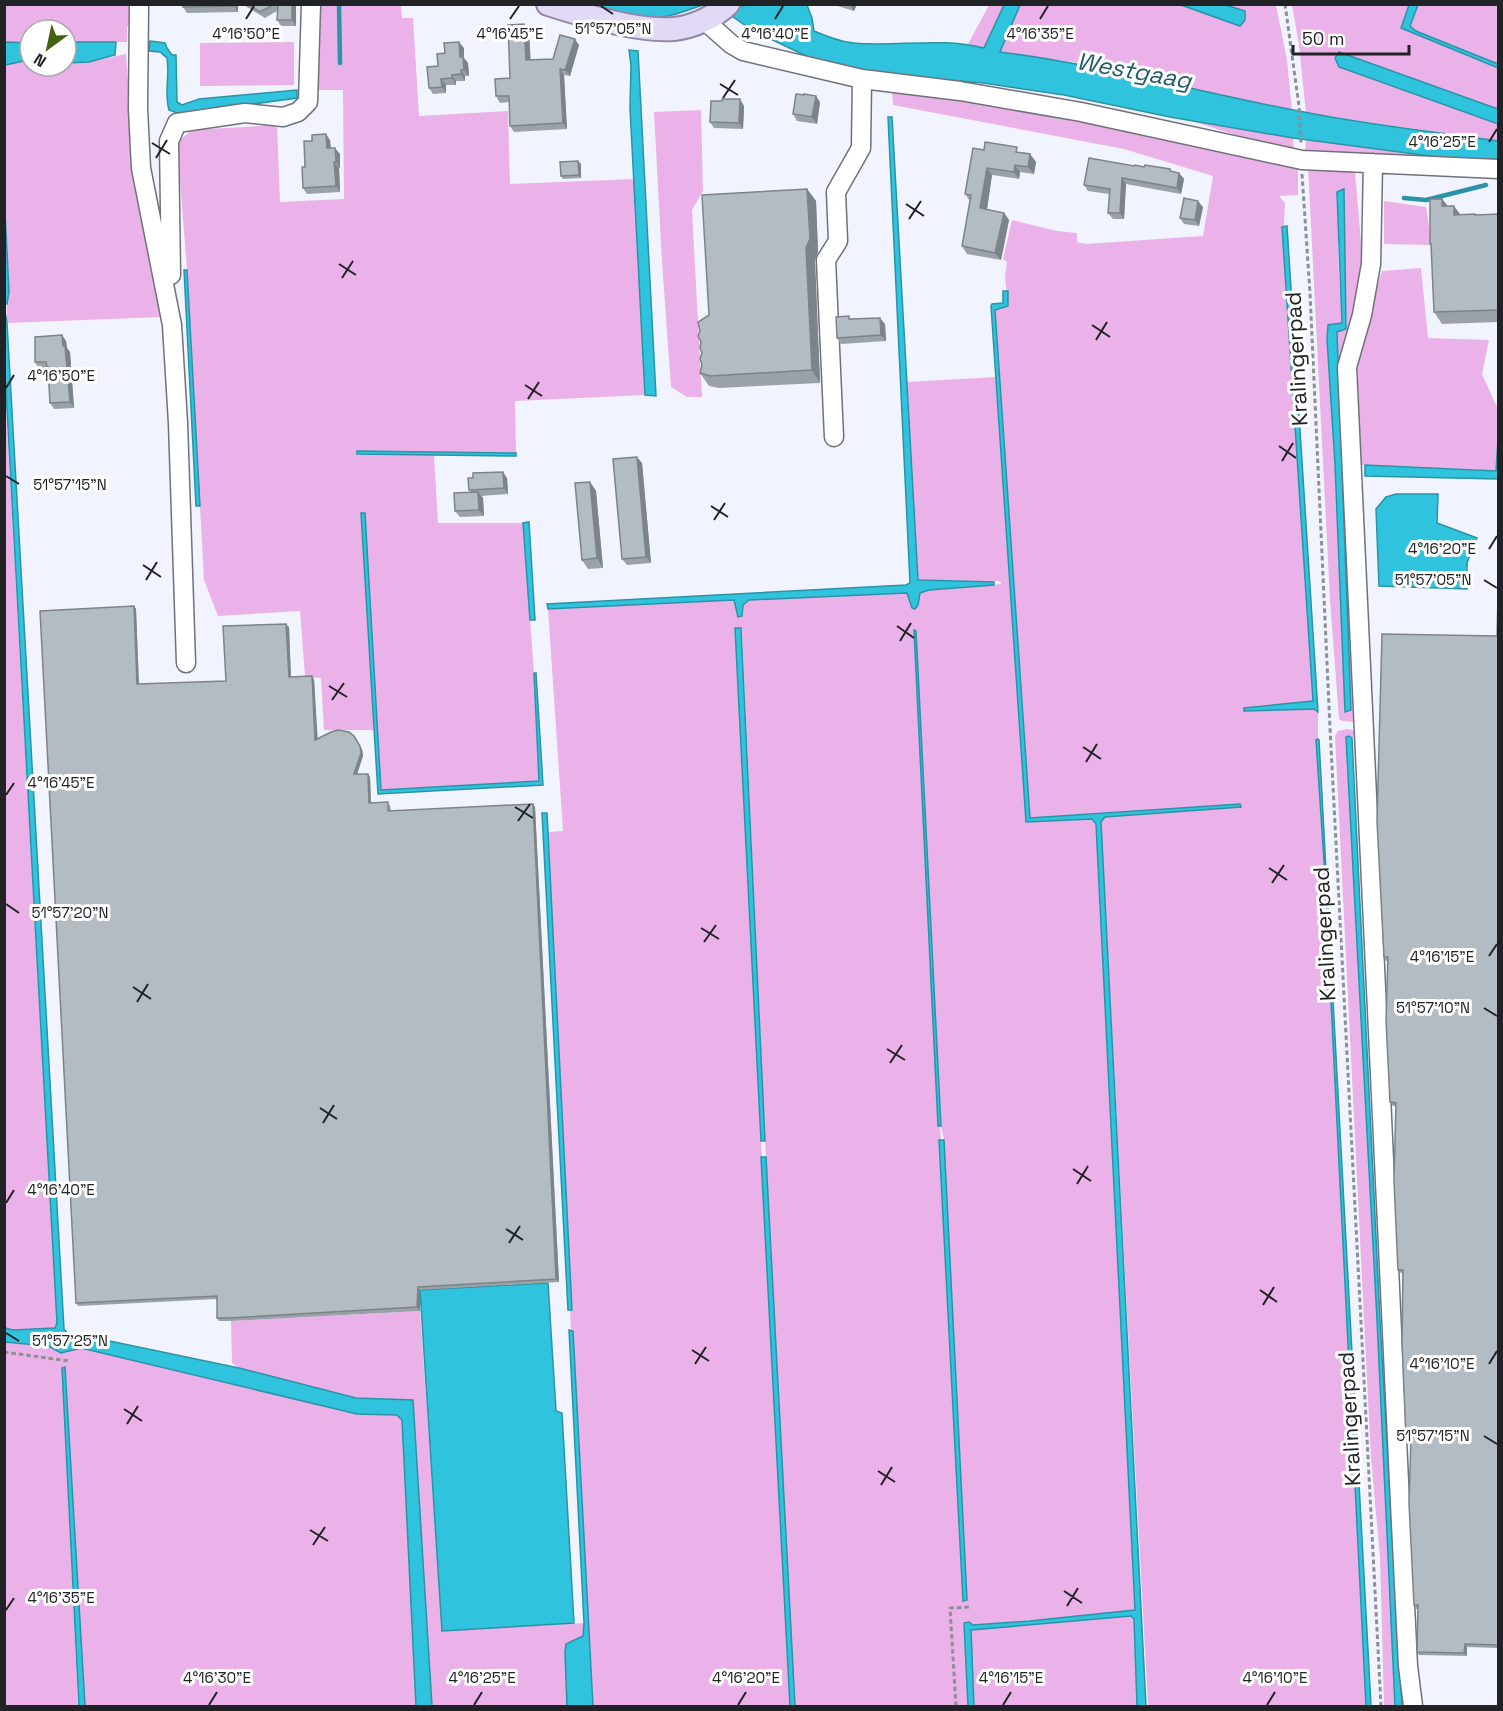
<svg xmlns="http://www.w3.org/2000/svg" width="1503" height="1711" viewBox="0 0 1503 1711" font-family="'Space Grotesk',sans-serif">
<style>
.green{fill:#ebb2e9;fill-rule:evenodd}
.water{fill:#30c3de;stroke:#2b93a6;stroke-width:1.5}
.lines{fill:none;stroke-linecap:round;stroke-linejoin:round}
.stream{stroke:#2b93a6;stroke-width:4.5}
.minor-casing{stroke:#6f727b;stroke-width:21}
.major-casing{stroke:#9188a9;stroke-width:26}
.path{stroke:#8c8f95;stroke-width:3;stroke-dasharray:4.5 3;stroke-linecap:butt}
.minor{stroke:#fff;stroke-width:18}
.major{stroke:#e2d9f6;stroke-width:22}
.wall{fill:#9aa2a8}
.shaded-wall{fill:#7d8488}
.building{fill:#b3bcc3;stroke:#7d8488;stroke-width:1.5}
.ticks{fill:none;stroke:#202225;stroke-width:2}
.labels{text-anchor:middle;stroke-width:6;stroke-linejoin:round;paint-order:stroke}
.street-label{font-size:22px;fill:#202225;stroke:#fff}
.water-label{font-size:24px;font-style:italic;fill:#235b67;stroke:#fff}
.ticks-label{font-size:15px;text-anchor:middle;fill:#202225;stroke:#fff;stroke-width:6;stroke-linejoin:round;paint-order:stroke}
</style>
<rect width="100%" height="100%" fill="#f1f4fe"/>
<path class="green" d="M 4,5 L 133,5 L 133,22 L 127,27 L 127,42 L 66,42 L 66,30 L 30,30 L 30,43 L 5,42 Z
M 311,5 L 401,5 L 402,18 L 413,18 L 419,116 L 508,111 L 510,184 L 634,179 L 645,395 L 515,401 L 516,453 L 357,451 L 358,454 L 434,455 L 438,523 L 523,523 L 534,673 L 539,781 L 381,790 L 364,513 L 361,514 L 374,730 L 324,730 L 321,678 L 305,677 L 300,611 L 218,616 L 204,580 L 187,270 L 177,142 L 192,130 L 277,125 L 280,202 L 344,199 L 343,90 L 312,90 Z
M 989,5 L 1004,5 L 985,48 L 968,44 Z
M 1020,5 L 1181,5 L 1240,26 L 1245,11 L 1226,5 L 1276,5 L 1287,60 L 1292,110 L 1208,93 L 1074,62 L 1000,52 Z
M 1292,5 L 1409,5 L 1401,28 L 1498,68 L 1498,109 L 1339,52 L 1339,67 L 1498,124 L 1498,141 L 1306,113 L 1299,45 Z
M 1418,5 L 1498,5 L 1498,64 L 1416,31 L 1410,26 Z
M 294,42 L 294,85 L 200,86 L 200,43 Z
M 126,54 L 134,164 L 161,317 L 7,323 C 5,309 9,296 9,282 C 5,210 4,137 4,65 L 24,61 L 30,62 L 30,66 L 66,66 L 66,63 L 89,62 Z
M 892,89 L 1118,129 L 1298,167 L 1298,195 L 1279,196 L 1285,203 L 1284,227 L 1282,227 L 1313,701 L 1244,709 L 1245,711 L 1314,709 L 1318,712 L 1318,739 L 1316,741 L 1324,861 L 1366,1706 L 1148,1706 L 1101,822 L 1105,817 L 1241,807 L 1240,804 L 1030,818 L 995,310 L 1008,306 L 1005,276 L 1007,262 L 1003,259 L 1012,220 L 1057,231 L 1077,233 L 1077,242 L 1086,244 L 1203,236 L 1213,176 L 1124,149 L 893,105 Z
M 701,110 L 703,191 L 692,210 L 702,397 L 687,397 L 671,387 L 662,262 L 654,112 Z
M 1185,119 L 1293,138 L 1294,153 Z
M 1306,139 L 1423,155 L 1367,159 L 1305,156 Z
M 1308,166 L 1355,172 L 1363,266 L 1342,369 L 1357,722 L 1342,721 L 1339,719 L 1330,600 ZM 1344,189 L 1346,328 L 1337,332 L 1351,709 L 1346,712 L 1335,464 L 1327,339 L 1328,325 L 1342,323 C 1339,279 1335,231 1344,189 Z
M 1384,201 L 1426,207 L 1432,245 L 1384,244 Z
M 1421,268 L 1428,338 L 1489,340 L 1482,374 L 1498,409 L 1497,471 L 1356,465 L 1353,361 L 1382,271 Z
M 4,373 L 57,1323 L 55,1328 L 13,1330 L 4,1328 Z
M 996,377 L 1026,822 L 1092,819 L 1096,823 L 1135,1611 L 973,1625 L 969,1622 L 964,1623 L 968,1706 L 795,1706 L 765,1141 L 742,628 L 735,628 L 790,1706 L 593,1706 L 573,1331 L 571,1330 L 570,1310 L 572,1310 L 548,832 L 563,831 L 548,609 L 734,600 L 738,617 L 743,605 L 749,600 L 907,593 L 912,608 L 918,605 L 920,593 L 929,590 L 1001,584 L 1000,581 L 918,581 L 907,382 ZM 915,625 L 941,1126 L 944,1140 L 967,1600 L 940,1140 L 941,1140 L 940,1126 L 938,1126 Z
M 1347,729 L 1358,731 L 1352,738 L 1349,736 L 1346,737 L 1377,1320 L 1395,1706 L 1384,1706 L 1380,1557 L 1371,1458 L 1364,1319 L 1335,736 L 1338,731 Z
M 420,1311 L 442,1630 L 584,1623 L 583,1636 L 565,1653 L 567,1706 L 432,1706 L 413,1400 L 356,1398 L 239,1368 L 232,1363 L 231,1321 Z
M 5,1342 L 48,1346 L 61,1352 L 81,1348 L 357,1414 L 397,1415 L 402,1420 L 416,1706 L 83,1706 L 65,1367 L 62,1368 L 78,1706 L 5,1706 Z
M 1131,1616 L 1134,1619 L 1137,1706 L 974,1706 L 971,1630 Z"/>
<path class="water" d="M 752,4 L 807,5 L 812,18 L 814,31 C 826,36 840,42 854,43 C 897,47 941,37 984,48 L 1004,5 L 1020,5 L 1000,52 C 1104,65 1206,94 1309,113 C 1371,125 1435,132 1498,141 L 1498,165 L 1293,138 L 1170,117 L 1064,95 L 983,83 L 890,75 L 827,66 L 752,30 L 716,5 L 740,5 L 743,6 Z
M 589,5 L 703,5 C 693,8 682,13 672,15 C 645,23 615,12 589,5 Z
M 1181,5 L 1226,5 L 1245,11 L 1245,20 L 1240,26 Z
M 1409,5 L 1418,5 L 1410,26 L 1416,31 L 1498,64 L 1498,68 L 1401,28 Z
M 150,41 L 165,43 L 167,48 L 172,55 L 176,55 L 177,102 L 182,105 L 199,99 L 297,90 L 297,98 L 180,114 L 169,110 C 164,93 170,75 167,58 L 160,52 L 149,51 Z
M 5,42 L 30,43 L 30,62 L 24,61 L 5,65 Z
M 66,42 L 116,42 L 115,55 L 89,62 L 66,63 Z
M 629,50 L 638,51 L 656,396 L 645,395 L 630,108 L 631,65 Z
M 1339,52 L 1498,109 L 1498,124 L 1339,67 L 1335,58 Z
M 888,117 L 892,117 L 918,580 L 994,582 L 994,585 L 929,590 L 920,593 L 918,605 L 915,609 L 912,608 L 907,593 L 749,600 L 743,605 L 742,616 L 738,617 L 734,600 L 548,609 L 547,604 L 906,585 L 910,583 Z
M 1344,189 L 1346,329 L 1337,332 L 1351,710 L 1345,712 L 1335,464 L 1327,339 L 1328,325 L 1342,323 L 1337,192 Z
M 4,190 L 9,292 L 7,304 L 5,304 Z
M 1287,226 L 1318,712 L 1314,709 L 1244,711 L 1244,708 L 1313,701 L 1282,227 Z
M 184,270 L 187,270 L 200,506 L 196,506 Z
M 1003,291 L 1008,291 L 1008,306 L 995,310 L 1030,818 L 1240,804 L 1241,807 L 1105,817 L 1101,822 L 1146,1706 L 1137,1706 L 1134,1619 L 1131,1616 L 971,1630 L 974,1706 L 968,1706 L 964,1623 L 969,1622 L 973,1625 L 1029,1621 L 1135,1610 L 1096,824 L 1092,819 L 1026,822 L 991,306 L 992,304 L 1003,303 Z
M 5,316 L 6,316 L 7,323 L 64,1329 L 69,1335 L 76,1334 L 239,1368 L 356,1398 L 413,1400 L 432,1706 L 416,1706 L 402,1420 L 397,1415 L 357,1414 L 81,1348 L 61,1353 L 48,1346 L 5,1342 L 5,1328 L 13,1330 L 55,1328 L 57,1323 L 5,373 Z
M 1498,440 L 1498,479 L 1365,476 L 1365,465 L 1496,471 Z
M 357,451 L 516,453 L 516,456 L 357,454 Z
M 1396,494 L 1438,494 L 1437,523 L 1477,538 L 1467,563 L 1467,589 L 1379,586 L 1376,509 L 1386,497 Z
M 361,513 L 365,513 L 381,790 L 539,781 L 534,673 L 536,673 L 543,785 L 378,794 Z
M 529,522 L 535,620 L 530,620 L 523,523 Z
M 735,628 L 741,628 L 765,1141 L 761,1141 Z
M 914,630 L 916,631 L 941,1126 L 938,1126 Z
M 1349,736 L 1352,738 L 1380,1320 L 1402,1706 L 1395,1706 L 1377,1320 L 1346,737 Z
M 1318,739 L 1319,740 L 1371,1706 L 1366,1706 L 1324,861 L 1316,740 Z
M 542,813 L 547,813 L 572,1310 L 568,1310 Z
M 939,1140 L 944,1140 L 967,1600 L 963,1601 Z
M 761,1157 L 766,1157 L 795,1706 L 790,1706 Z
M 548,1283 L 556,1411 L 562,1413 L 574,1623 L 442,1631 L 420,1290 Z
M 569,1330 L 573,1331 L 593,1706 L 567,1706 L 565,1652 L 566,1644 L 583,1636 L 584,1623 Z
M 65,1367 L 85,1706 L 79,1706 L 62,1368 Z"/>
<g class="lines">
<path class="stream" d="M 339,4 L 340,63
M 1404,198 L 1426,200 L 1486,185"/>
<g class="minor-casing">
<path id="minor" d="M 139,4 L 138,109 L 141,168 L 172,325 L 178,423 L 186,663
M 704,20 L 731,44 L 743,51 L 862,79 L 960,91 L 1081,112 L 1302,160 L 1498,169
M 1373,163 L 1371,264 L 1362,315 L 1347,367 L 1399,1482 L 1408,1666 L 1413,1706
M 171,275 L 169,141 L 177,123 L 245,113 L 283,117 L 298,112 L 308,102 L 311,4
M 834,437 L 826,260 L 838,241 L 836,192 L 861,148 L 862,79"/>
</g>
<g class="major-casing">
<path id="major" d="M 548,4 C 582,15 639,32 674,29 C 693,27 715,17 728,4"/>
</g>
<path class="path" d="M 1285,4 L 1299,106 L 1301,144
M 1302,174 L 1310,293 L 1330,728 L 1381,1706
M 4,1352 L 69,1361
M 956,1706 L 950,1608 L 971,1607"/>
<use href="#minor" class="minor"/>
<use href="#major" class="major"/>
</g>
<path class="wall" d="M 238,4 L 238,12 L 187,13 L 183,7 Z
M 242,4 L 296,4 L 296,26 L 281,26 L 277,20 L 277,11 L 265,18 Z
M 831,4 L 857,4 L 854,11 Z
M 524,24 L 529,30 L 530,60 L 553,59 L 579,45 L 570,76 L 564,75 L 567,129 L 514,132 L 510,126 L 509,102 L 500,103 L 496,96 L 510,78 Z
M 464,48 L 464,58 L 468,63 L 469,76 L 465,76 L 465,81 L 456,81 L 456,85 L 446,85 L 446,93 L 433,94 L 429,88 L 445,53 Z
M 820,102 L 817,124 L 797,121 L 793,114 Z
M 744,106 L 743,129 L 714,128 L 710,122 Z
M 330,140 L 331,148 L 340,154 L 340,168 L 339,168 L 340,192 L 307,194 L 303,188 L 305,167 Z
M 984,150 L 1030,154 L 1036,162 L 1034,174 L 1020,172 L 1019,179 L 992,175 L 987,209 L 1004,213 L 1009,220 L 1001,260 L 967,254 L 962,246 L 970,201 L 965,194 Z
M 578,161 L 581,164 L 581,178 L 563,179 L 561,176 Z
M 1134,166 L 1170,169 L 1172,172 L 1179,173 L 1184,179 L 1181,194 L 1126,184 L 1124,219 L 1113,219 L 1108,213 L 1109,194 L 1088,191 L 1084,185 Z
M 807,189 L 816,201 L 818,251 L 815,261 L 820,383 L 719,388 L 709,386 L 700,373 L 702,365 L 702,353 L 709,315 Z
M 1442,199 L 1448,206 L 1460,215 L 1476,215 L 1498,214 L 1498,322 L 1442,324 L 1434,312 L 1432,246 L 1430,244 Z
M 1203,207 L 1199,226 L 1184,224 L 1180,218 Z
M 851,319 L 885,324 L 886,341 L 841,344 L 837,338 Z
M 62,335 L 66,341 L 67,348 L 70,352 L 74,408 L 54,409 L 50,403 L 48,370 L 47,368 L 39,369 L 35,362 Z
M 642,463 L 651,563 L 627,565 L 622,559 Z
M 473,478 L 507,478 L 508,494 L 481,496 L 483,498 L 484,516 L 460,517 L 455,511 L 470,492 L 469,490 Z
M 590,482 L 596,491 L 603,568 L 588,569 L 582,560 Z
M 1498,599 L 1498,1648 L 1467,1647 L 1467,1656 L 1419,1655 L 1417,1652 L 1418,1609 L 1416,1609 L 1414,1605 L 1411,1441 L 1408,1441 L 1406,1438 L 1403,1274 L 1401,1273 L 1398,1270 L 1396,1106 L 1393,1106 L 1390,1102 L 1388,961 L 1386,961 L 1384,957 L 1497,636 Z
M 134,606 L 136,609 L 139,684 L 226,681 L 289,627 L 291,677 L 314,679 L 317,739 L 362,749 L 363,756 L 357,774 L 370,777 L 371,803 L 390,805 L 391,811 L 533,804 L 535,807 L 559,1282 L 420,1290 L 420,1311 L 231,1321 L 219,1321 L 217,1318 L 217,1299 L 78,1306 L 76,1303 Z"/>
<path class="shaded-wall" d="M 234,4 L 238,4 L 238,12 L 234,6 Z
M 292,4 L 296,4 L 296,26 L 292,20 Z
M 849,4 L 857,4 L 854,11 Z
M 524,24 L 529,30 L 531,67 L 526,60 Z
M 575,39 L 579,45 L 570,76 L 565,70 Z
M 459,42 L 464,48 L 464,58 L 468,63 L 469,76 L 464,70 L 460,57 Z
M 560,69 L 564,75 L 567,129 L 563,123 Z
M 461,70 L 465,76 L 465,81 L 461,74 Z
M 452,75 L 456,81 L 456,85 L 452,78 Z
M 441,79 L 446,85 L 446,93 L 442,87 Z
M 816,96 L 820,102 L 817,124 L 812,117 Z
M 740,99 L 744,106 L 743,129 L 739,123 Z
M 326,134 L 330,140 L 331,155 L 327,148 Z
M 335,148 L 340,154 L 340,168 L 336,162 Z
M 1030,154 L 1036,162 L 1034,174 L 1028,167 Z
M 578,161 L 581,164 L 581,178 L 579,175 Z
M 334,162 L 339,168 L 340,192 L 336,186 Z
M 1015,165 L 1020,172 L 1019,179 L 1014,172 Z
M 987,168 L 992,175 L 986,216 L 980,208 Z
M 1179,173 L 1184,179 L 1181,194 L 1177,188 Z
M 1122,178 L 1126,184 L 1124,219 L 1120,213 Z
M 807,189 L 816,201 L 818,251 L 815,261 L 820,383 L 812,370 L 806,248 Z
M 1442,199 L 1451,210 L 1442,206 Z
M 1198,201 L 1203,207 L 1199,226 L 1195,220 Z
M 1454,206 L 1463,218 L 1454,215 Z
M 1004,213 L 1009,220 L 1001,260 L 995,253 Z
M 880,318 L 885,324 L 886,341 L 881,335 Z
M 62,335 L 66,341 L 67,348 L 70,352 L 74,408 L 70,402 Z
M 637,457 L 642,463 L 651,563 L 646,557 Z
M 503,472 L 507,478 L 508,494 L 504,488 Z
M 590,482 L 596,491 L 603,568 L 597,558 Z
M 478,492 L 483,498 L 484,516 L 479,510 Z
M 134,606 L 136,609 L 139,688 L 137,684 Z
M 286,624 L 289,627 L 291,680 L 289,677 Z
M 312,676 L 314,679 L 318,743 L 315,740 Z
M 354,736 L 362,749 L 363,756 L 356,777 L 354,774 Z
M 368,774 L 370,777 L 371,806 L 369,803 Z
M 533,804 L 535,807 L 559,1282 L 556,1279 Z
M 418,1287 L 420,1290 L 420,1311 L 417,1307 Z
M 1465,1644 L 1467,1647 L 1467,1656 L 1464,1653 Z"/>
<path class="building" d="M 183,4 L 234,4 L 234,6 L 183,7 Z
M 248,4 L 275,4 L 260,12 Z
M 278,4 L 292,4 L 292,20 L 277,20 Z
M 524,24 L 526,60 L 553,59 L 560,35 L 575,39 L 565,70 L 560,69 L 563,123 L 510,126 L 509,96 L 496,96 L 495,79 L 510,78 L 508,25 Z
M 459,42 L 460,57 L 463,57 L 464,70 L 461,70 L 461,74 L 452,75 L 452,78 L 441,79 L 442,87 L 429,88 L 427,67 L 438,66 L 437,54 L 445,53 L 444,43 Z
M 796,94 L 804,95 L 804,94 L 816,96 L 812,117 L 793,114 Z
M 722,99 L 740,99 L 739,123 L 710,122 L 711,101 L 722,101 Z
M 326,134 L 327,148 L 335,148 L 336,162 L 334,162 L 336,186 L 303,188 L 302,167 L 305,167 L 304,141 L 312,141 L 312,135 Z
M 985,142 L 1017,147 L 1016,152 L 1030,154 L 1028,167 L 1015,165 L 1014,172 L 987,168 L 980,208 L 1004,213 L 995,253 L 962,246 L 971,195 L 965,194 L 973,148 L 984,150 Z
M 1089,158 L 1134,166 L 1135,165 L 1144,167 L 1145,165 L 1170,169 L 1170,171 L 1179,173 L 1177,188 L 1122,178 L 1120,213 L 1108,213 L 1110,189 L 1084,185 Z
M 578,161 L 579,175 L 561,176 L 560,162 Z
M 807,189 L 810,239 L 806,248 L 812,370 L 710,376 L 700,373 L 702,365 L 700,358 L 702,353 L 700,348 L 701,342 L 698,336 L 700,331 L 698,322 L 709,315 L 702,195 Z
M 1184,198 L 1198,201 L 1195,220 L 1180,218 Z
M 1430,199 L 1442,199 L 1442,206 L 1454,206 L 1454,215 L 1475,214 L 1475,215 L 1498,214 L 1498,310 L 1434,312 L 1431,244 L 1430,244 Z
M 849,316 L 849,319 L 880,318 L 881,335 L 837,338 L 836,317 Z
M 62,335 L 63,346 L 65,346 L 70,402 L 50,403 L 48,367 L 47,367 L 46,362 L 35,362 L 35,337 Z
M 637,457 L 646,557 L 622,559 L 613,459 Z
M 503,472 L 504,488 L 469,490 L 468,478 L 473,478 L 473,473 Z
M 590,482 L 597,558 L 582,560 L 575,483 Z
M 478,492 L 479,510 L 455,511 L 454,493 Z
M 1498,599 L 1498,1645 L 1465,1644 L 1464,1653 L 1417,1652 L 1418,1605 L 1414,1605 L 1409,1503 L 1411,1438 L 1406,1438 L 1402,1343 L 1403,1270 L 1398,1270 L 1394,1181 L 1396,1103 L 1390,1102 L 1386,1020 L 1388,957 L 1384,957 L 1377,821 L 1382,634 L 1497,636 Z
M 134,606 L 137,684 L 226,681 L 223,626 L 286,624 L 289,677 L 312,676 L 315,740 L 331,732 L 338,730 L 349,732 L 354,736 L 360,746 L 361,753 L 354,774 L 368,774 L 369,803 L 388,802 L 388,811 L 533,804 L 556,1279 L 418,1287 L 417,1307 L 229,1318 L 217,1318 L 217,1296 L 76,1303 L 40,611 Z"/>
<path class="ticks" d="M 601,6 L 613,14M 246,19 L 254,6M 510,19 L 519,6M 775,19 L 783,6M 1040,19 L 1048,6M 720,84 L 738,95M 723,98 L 735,80M 1489,142 L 1497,129M 152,143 L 170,154M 156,158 L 167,140M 906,204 L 924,216M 909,219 L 921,201M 339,264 L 356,275M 342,278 L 353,261M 1092,325 L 1110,337M 1096,340 L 1107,322M 525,385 L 542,396M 6,388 L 14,375M 528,399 L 539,382M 1279,446 L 1296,458M 1282,461 L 1293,443M 6,476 L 19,484M 711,506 L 728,517M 714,520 L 725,503M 1489,549 L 1497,536M 143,565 L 161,577M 146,580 L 157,562M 1484,580 L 1497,588M 897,626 L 914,638M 900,641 L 911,623M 329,686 L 347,697M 332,700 L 344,683M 1083,747 L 1101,759M 1086,762 L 1097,744M 6,795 L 14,783M 515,807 L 533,818M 518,821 L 530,804M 1269,868 L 1287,880M 1272,883 L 1284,865M 6,904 L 19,913M 701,928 L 719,939M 704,942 L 716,925M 1489,956 L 1497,944M 133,987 L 151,999M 137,1002 L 148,984M 1484,1008 L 1497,1016M 887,1049 L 905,1060M 890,1063 L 902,1045M 320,1108 L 337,1119M 323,1123 L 334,1105M 1073,1169 L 1091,1181M 1077,1184 L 1088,1166M 6,1203 L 14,1190M 506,1229 L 523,1240M 509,1243 L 520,1226M 1260,1290 L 1277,1302M 1263,1305 L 1274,1287M 6,1333 L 19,1341M 692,1350 L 709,1361M 695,1364 L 706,1347M 1489,1364 L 1497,1351M 124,1409 L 142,1421M 127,1424 L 138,1406M 1484,1436 L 1497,1444M 878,1471 L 895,1482M 881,1485 L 892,1467M 310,1530 L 328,1541M 313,1545 L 325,1527M 1064,1591 L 1082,1603M 1067,1606 L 1078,1588M 6,1610 L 14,1598M 209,1705 L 217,1692M 474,1705 L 482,1692M 738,1705 L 746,1692M 1003,1705 L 1011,1692M 1267,1705 L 1275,1692"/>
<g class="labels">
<g class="street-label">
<text transform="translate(1296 359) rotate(-93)" y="8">Kralingerpad</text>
<text transform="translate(1324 934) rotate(-93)" y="8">Kralingerpad</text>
<text transform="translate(1349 1419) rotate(-93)" y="8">Kralingerpad</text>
</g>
<g class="water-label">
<text transform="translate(1134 71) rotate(10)" y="8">Westgaag</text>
</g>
</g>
<g class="ticks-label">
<text x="613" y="34">51°57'05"N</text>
<text x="1040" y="39">4°16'35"E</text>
<text x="246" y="39">4°16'50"E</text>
<text x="510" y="39">4°16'45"E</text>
<text x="775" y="39">4°16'40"E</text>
<text x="1442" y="147">4°16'25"E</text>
<text x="61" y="381">4°16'50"E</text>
<text x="70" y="490">51°57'15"N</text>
<text x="1442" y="554">4°16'20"E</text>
<text x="1433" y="585">51°57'05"N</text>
<text x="61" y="788">4°16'45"E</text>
<text x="70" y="918">51°57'20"N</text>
<text x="1442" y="962">4°16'15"E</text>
<text x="1433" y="1013">51°57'10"N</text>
<text x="61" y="1195">4°16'40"E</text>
<text x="70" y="1346">51°57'25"N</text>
<text x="1442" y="1369">4°16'10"E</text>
<text x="1433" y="1441">51°57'15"N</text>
<text x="61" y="1603">4°16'35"E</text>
<text x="217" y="1683">4°16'30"E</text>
<text x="482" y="1683">4°16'25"E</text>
<text x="746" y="1683">4°16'20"E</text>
<text x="1011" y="1683">4°16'15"E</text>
<text x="1275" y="1683">4°16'10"E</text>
</g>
<rect width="1503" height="1711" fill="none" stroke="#202225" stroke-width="12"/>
<g transform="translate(48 48) rotate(213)"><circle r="28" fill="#ffffff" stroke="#a6a7a8" stroke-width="1.5"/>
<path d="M0-4.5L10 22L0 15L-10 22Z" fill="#456112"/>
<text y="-9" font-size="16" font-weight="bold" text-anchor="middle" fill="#202225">N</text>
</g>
<path d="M1293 45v9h116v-9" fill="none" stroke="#202225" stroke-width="3"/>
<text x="1302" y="45" font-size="18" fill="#202225" stroke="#ffffff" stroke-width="4.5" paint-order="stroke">50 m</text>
</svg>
